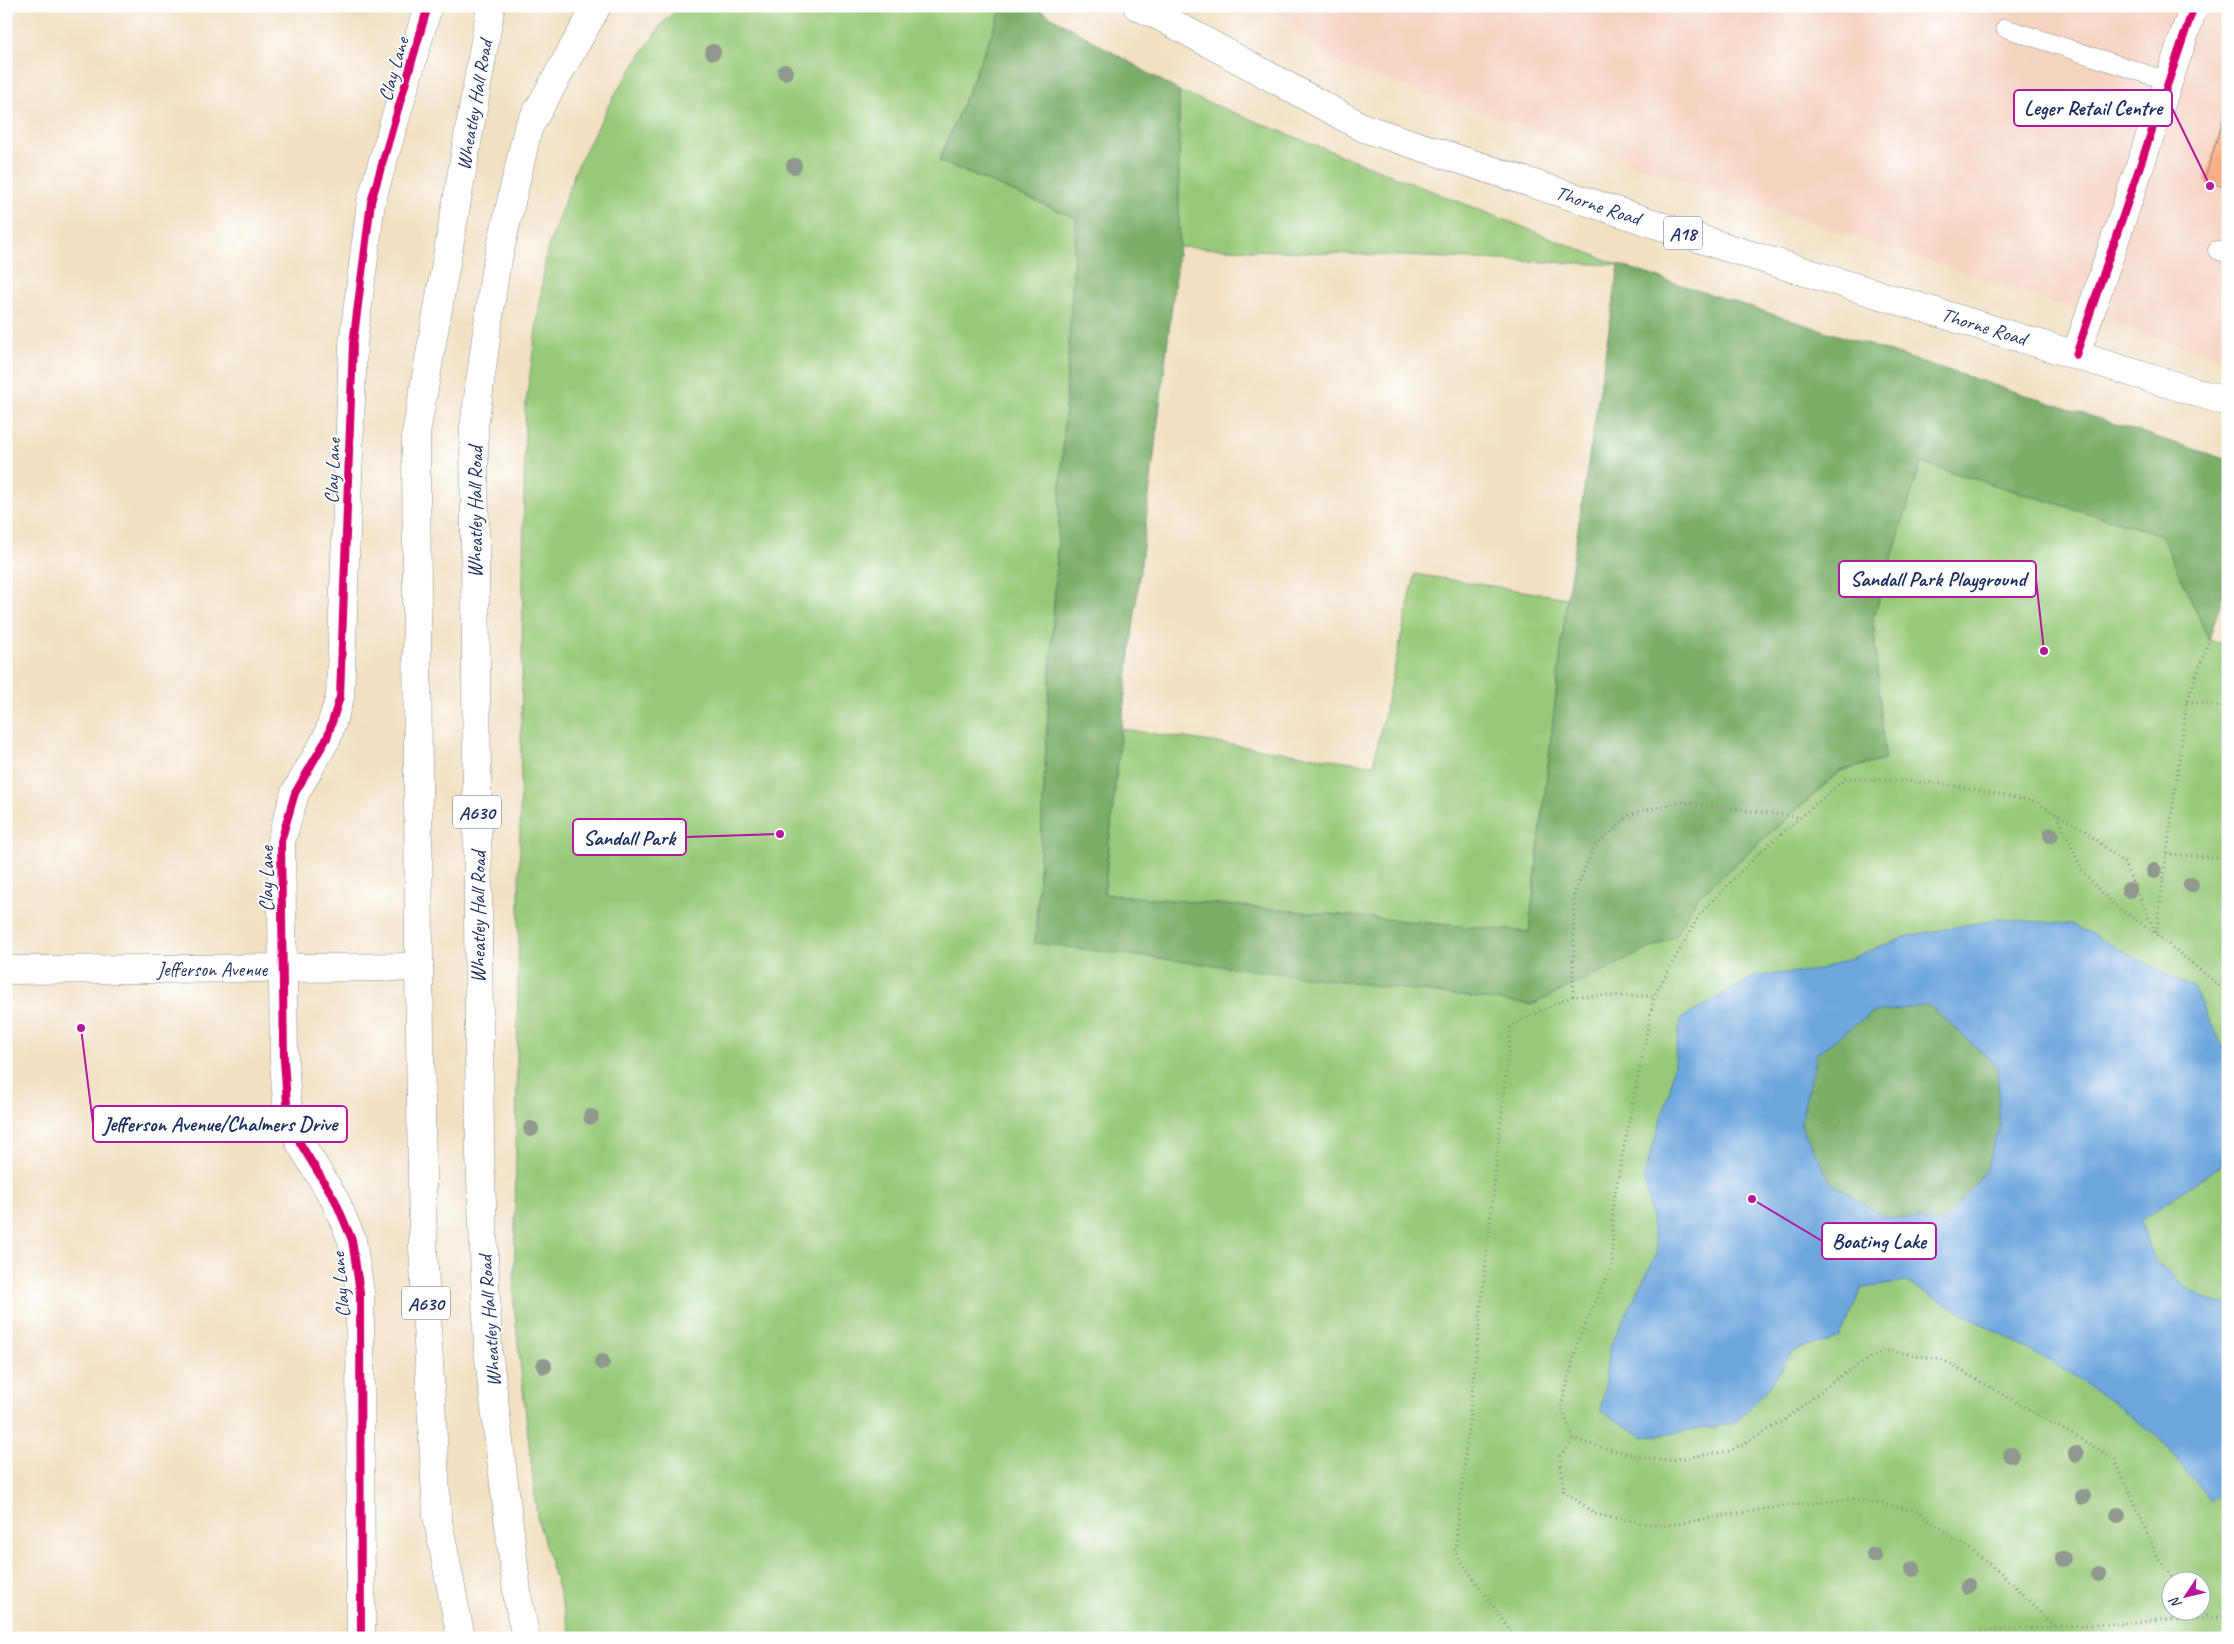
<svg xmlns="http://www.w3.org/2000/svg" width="2234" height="1644" viewBox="0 0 2234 1644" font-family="Caveat,sans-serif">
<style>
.built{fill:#f5d3c1}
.green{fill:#98c978;stroke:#5a7c6b;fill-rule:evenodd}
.forest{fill:#7aad68;stroke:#4a6e63}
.water{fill:#6da6dd;stroke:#446a9e;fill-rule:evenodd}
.building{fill:#faac84}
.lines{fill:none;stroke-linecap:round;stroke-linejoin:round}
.lane-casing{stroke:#868890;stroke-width:19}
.street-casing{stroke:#868890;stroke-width:29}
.highway-casing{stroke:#868890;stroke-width:29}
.path{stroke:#868890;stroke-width:3;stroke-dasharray:1 4;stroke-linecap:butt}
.lane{stroke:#fff;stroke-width:18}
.street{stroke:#fff;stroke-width:28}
.highway{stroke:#fff;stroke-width:28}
.cycleway-casing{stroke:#fff;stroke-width:11}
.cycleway{stroke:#d6006c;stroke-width:8}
.tree{fill:#90988f}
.labels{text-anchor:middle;stroke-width:4;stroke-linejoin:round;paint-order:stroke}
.shield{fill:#fff;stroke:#5f6d8e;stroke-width:1}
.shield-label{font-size:19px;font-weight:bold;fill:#1b2f5e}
.street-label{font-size:20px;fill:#1b2f5e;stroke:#fff}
.leader{fill:none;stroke:#b5179e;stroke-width:2}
.callout-dot{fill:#b5179e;stroke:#fff;stroke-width:2}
.callout{fill:#fff;stroke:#b5179e;stroke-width:2}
.callout-label{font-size:21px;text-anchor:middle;font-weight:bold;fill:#1b2f5e}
</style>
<rect width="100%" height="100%" fill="#fff"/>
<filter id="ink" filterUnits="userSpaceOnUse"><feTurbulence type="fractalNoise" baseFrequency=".02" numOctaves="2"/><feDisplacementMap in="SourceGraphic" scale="10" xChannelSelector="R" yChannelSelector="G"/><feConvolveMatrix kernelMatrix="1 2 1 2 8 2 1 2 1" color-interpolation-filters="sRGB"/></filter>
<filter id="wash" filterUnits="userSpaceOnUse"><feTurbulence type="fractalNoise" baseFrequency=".0096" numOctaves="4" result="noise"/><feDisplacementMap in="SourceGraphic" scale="20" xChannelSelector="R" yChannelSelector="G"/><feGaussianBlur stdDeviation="1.12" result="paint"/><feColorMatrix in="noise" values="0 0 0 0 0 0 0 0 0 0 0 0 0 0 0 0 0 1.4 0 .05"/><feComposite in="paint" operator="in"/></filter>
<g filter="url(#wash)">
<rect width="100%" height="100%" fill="#f2e0c2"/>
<path class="built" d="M 1268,6 L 2228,6 L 2228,361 L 1342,66 Z"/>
<path class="green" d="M 681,6 L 1003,6 L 939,161 L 1076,218 L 1035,943 L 1674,937 L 1697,898 L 1841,771 L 1885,760 L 1873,619 L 1921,463 L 2162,535 L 2209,640 L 2228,644 L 2228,1638 L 572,1638 L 537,1517 L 514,1307 L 525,410 L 547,250 L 576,169 L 613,97 L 661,25 ZM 2172,1582 L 2202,1582 L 2202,1612 L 2172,1612 Z
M 1179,91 L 1619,265 L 1179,247 Z
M 1415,574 L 1567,598 L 1529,932 L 1104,894 L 1121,729 L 1373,765 Z"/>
<path class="forest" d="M 1003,6 L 1033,6 L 1179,91 L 1179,247 L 1121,729 L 1104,894 L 1529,932 L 1567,598 L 1619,265 L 2228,460 L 2228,578 L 2209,640 L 2161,535 L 1921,463 L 1873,619 L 1885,760 L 1840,771 L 1697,898 L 1674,937 L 1532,1005 L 1035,943 L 1076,218 L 939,161 Z
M 1929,1005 L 1997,1065 L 2000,1124 L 1985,1172 L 1944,1223 L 1882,1216 L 1831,1182 L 1800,1124 L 1816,1054 L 1871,1013 Z"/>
<path class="water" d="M 1997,919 L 2071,924 L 2193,988 L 2228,1056 L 2228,1160 L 2140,1221 L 2156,1263 L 2206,1301 L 2228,1305 L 2228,1485 L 2211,1501 L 2159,1437 L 2069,1372 L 1906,1282 L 1862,1288 L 1840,1337 L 1794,1351 L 1765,1392 L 1734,1424 L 1644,1437 L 1601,1411 L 1609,1348 L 1657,1253 L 1644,1176 L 1670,1089 L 1681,1019 L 1755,976 L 1820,970 L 1908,936 ZM 1929,1005 L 1997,1066 L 2000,1124 L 1985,1172 L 1943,1223 L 1882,1216 L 1831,1182 L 1800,1124 L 1816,1054 L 1871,1013 Z"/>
<g id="blocks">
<path class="building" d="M 2227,107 L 2228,107 L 2228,188 L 2204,181 Z"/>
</g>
</g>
<g filter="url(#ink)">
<use href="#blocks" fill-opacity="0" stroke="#868890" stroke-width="1"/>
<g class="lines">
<g class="lane-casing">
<path id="lane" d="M 2005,28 L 2168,81
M 2217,250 L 2228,254"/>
</g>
<g class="street-casing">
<path id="street" d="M 2076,355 L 2194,6
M 6,970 L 419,967
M 361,1638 L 360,1292 L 352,1240 L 335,1200 L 300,1143 L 287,1103 L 284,1060 L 281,841 L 295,793 L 327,738 L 340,697 L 353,344 L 371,202 L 426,13 L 425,6"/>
</g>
<g class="highway-casing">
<path id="highway" d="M 1137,6 L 1159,16 L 1364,128 L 1725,247 L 2228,402
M 461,1638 L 437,1516 L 423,1247 L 419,967 L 416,434 L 491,6
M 526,1638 L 518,1600 L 488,1350 L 480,1155 L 474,427 L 495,272 L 528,128 L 597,6"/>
</g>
<path class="path" d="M 2187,701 L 2228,708
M 2057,815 L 2083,872 L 2114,905 L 2156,934 L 2228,993
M 2166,854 L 2228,858
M 1573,996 L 1574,894 L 1594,847 L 1631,814 L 1679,802 L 1801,817
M 1574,1439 L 1561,1407 L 1579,1338 L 1612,1265 L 1613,1203 L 1654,996
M 2202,1611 L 2207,1617
M 2055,1626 L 2001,1573 L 1918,1511 L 1853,1499 L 1782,1506 L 1663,1526 L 1597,1515 L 1564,1491 L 1560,1456 L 1574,1439 L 1600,1447 L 1663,1461 L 1730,1451 L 1782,1422 L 1843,1374 L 1884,1350 L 1941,1359 L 2115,1459 L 2159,1560 L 2177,1582
M 1519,1638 L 1514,1636 L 1455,1552 L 1511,1025 L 1573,996 L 1654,996 L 1700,914 L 1760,852 L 1846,778 L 1940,783 L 2036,802 L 2084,830 L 2124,863 L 2156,934 L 2187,701 L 2209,640
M 1861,1638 L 2208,1618 L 2228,1620"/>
<use href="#lane" class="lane"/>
<use href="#street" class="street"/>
<use href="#highway" class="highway"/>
<g class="cycleway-casing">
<path id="cycleway" d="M 2076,355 L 2194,6
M 361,1638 L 360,1292 L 352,1240 L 335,1200 L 300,1143 L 287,1103 L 284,1060 L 281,841 L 295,793 L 327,738 L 340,697 L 353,344 L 371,202 L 426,13 L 425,6"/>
</g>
<use href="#cycleway" class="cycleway"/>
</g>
<g class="tree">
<circle cx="713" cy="52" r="8"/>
<circle cx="785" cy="72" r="8"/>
<circle cx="794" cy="166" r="8"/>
<circle cx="2051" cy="835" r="8"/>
<circle cx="2154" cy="871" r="8"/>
<circle cx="2191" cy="885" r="8"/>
<circle cx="2129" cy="890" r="8"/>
<circle cx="591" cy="1117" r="8"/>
<circle cx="531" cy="1129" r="8"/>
<circle cx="602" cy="1362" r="8"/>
<circle cx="544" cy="1366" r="8"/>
<circle cx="2076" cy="1454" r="8"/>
<circle cx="2011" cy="1455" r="8"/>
<circle cx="2083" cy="1497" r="8"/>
<circle cx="2118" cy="1515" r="8"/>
<circle cx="1874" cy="1555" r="8"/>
<circle cx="2063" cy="1559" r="8"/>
<circle cx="1913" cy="1569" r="8"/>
<circle cx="2099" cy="1574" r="8"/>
<circle cx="1968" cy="1586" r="8"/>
</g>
</g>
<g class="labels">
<g class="shield">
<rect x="1664" y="216.5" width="38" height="33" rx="4"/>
<rect x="453" y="795.5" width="48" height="33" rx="4"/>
<rect x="402" y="1286.5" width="48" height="33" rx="4"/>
</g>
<g class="shield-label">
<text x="1683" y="240">A18</text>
<text x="477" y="819">A630</text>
<text x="426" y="1310">A630</text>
</g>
<g class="street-label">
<text transform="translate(393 69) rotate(-74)" y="7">Clay Lane</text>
<text transform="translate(474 105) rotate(-80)" y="7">Wheatley Hall Road</text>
<text transform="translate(1598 205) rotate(18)" y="7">Thorne Road</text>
<text transform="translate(1984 326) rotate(17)" y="7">Thorne Road</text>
<text transform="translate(332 471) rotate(-88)" y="7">Clay Lane</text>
<text transform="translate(475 512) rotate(-90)" y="7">Wheatley Hall Road</text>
<text transform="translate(266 879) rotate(-90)" y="7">Clay Lane</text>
<text transform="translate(478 917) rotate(-90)" y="7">Wheatley Hall Road</text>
<text x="212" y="976">Jefferson Avenue</text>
<text transform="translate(340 1285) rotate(-95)" y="7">Clay Lane</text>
<text transform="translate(489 1321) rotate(-94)" y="7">Wheatley Hall Road</text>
</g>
</g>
<path class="leader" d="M2210 186L2172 108M2044 651L2036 579M780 834L686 837M81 1028L93 1124M1752 1199L1822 1241"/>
<g class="callout-dot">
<circle cx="2210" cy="186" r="5"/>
<circle cx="2044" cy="651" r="5"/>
<circle cx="780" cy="834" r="5"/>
<circle cx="81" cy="1028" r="5"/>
<circle cx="1752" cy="1199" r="5"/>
</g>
<g class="callout">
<rect x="2014" y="90" width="158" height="36" rx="5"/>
<rect x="1839" y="561" width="197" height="36" rx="5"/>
<rect x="573" y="819" width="113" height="36" rx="5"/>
<rect x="93" y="1106" width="254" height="36" rx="5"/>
<rect x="1822" y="1223" width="114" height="36" rx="5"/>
</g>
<g class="callout-label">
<text x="2093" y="115">Leger Retail Centre</text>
<text x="1938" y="586">Sandall Park Playground</text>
<text x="629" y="845">Sandall Park</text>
<text x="220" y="1131">Jefferson Avenue/Chalmers Drive</text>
<text x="1879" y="1248">Boating Lake</text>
</g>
<rect width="2234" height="1644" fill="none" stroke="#fff" stroke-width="25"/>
<g transform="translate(2186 1596) rotate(235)"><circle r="24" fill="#ffffff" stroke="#a4acbf"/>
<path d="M0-4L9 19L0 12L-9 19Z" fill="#b5179e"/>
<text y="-8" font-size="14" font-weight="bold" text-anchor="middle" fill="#1b2f5e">N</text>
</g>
</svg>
